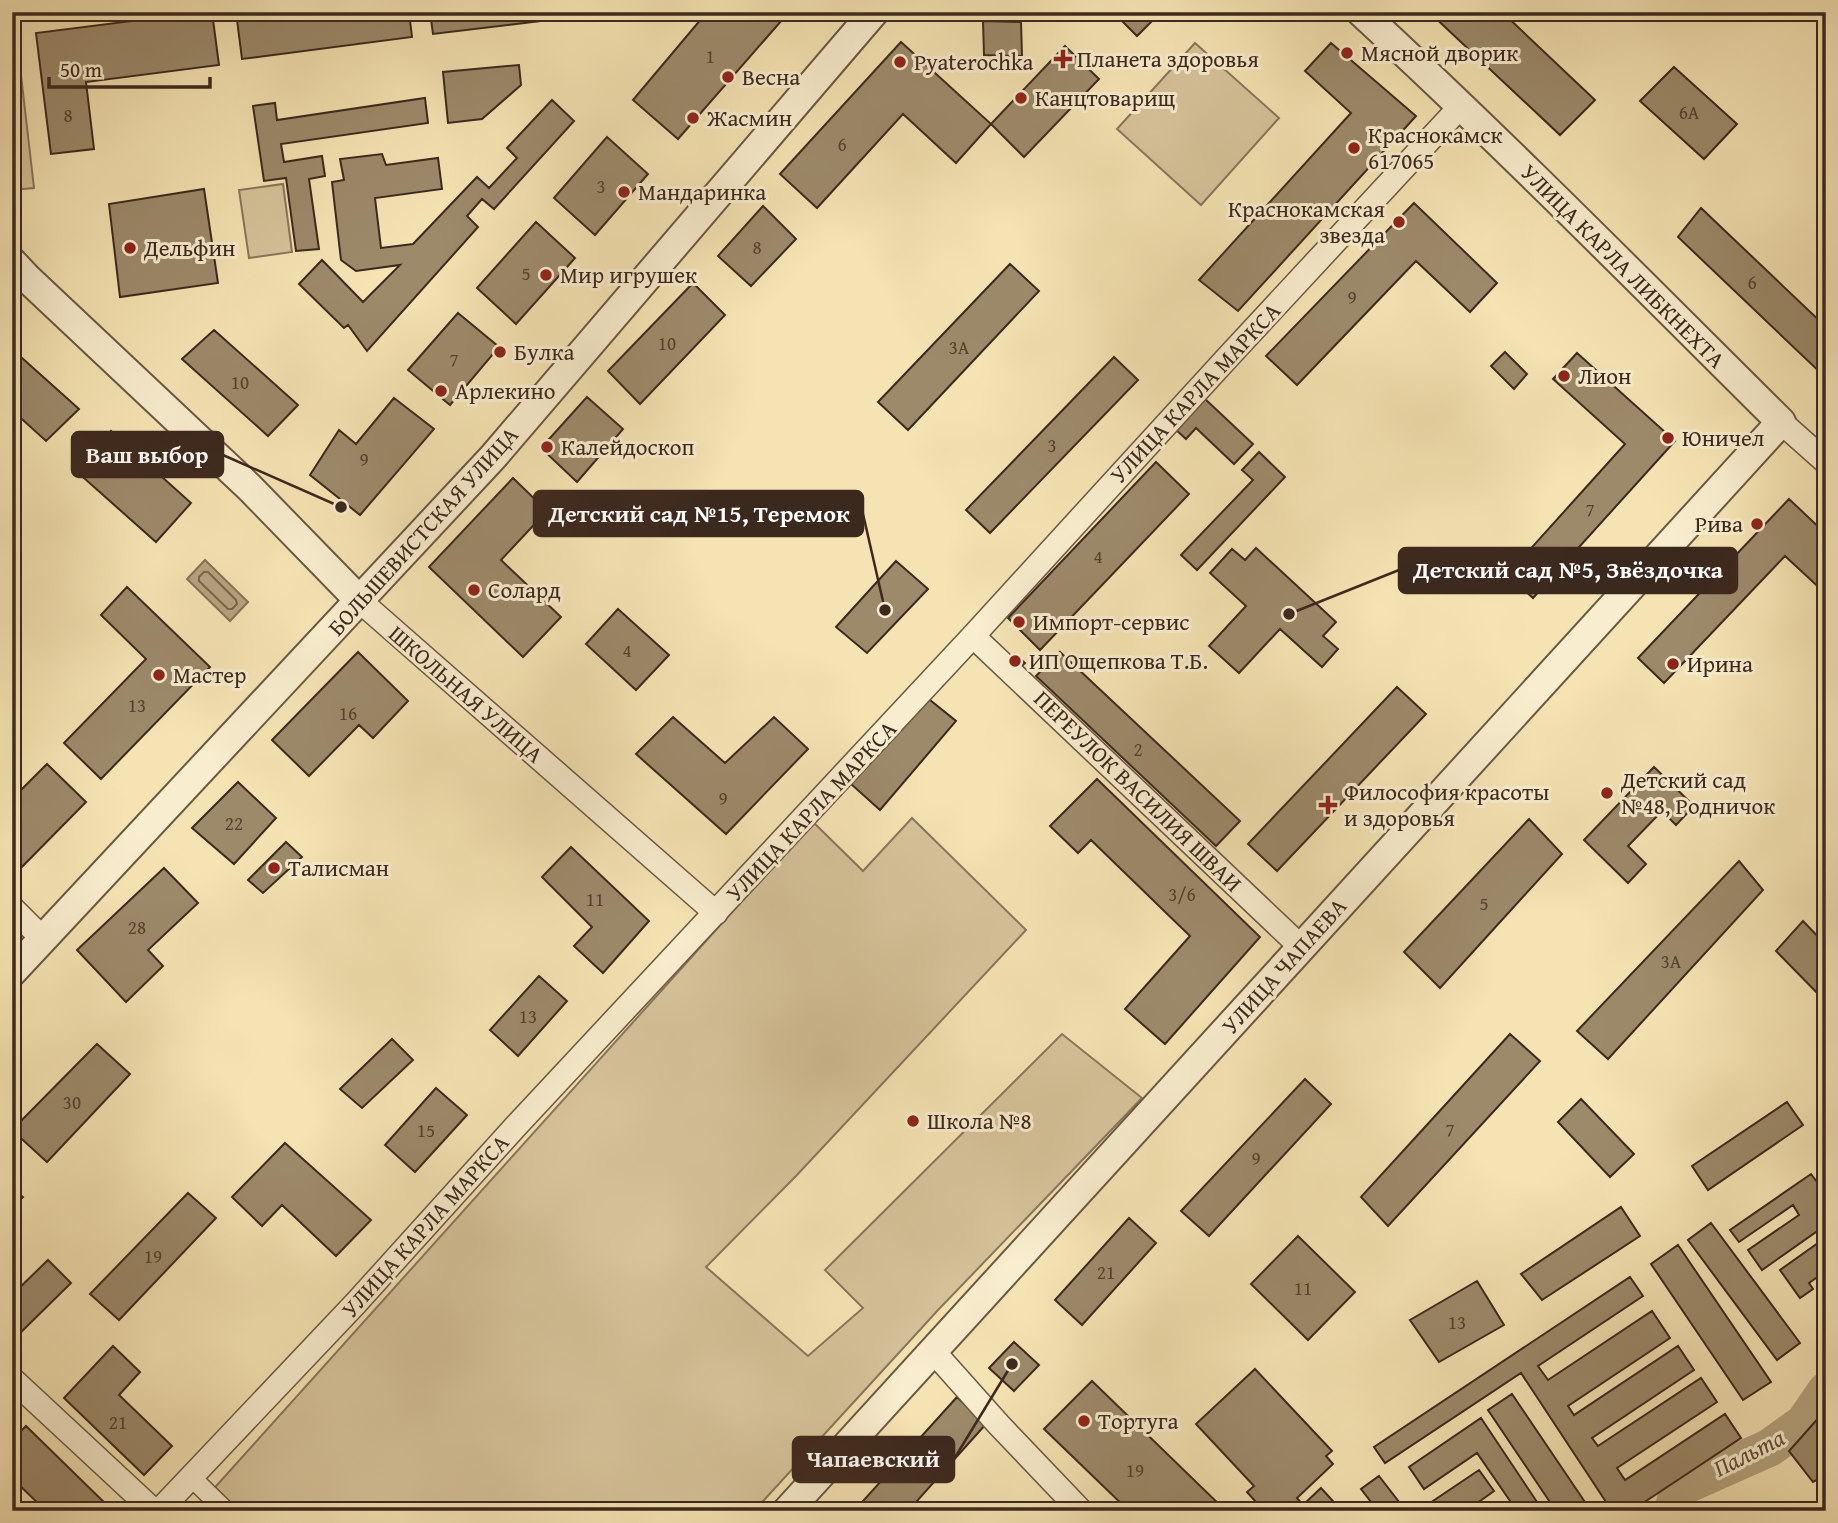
<svg xmlns="http://www.w3.org/2000/svg" width="1838" height="1523" viewBox="0 0 1838 1523" font-family="'Gentium Book Plus',serif">
<style>
.green{fill:#d6c39a;stroke:#89765c;stroke-width:2}
.water{fill:#b6a480;stroke:#857359;stroke-width:2}
.lines{fill:none;stroke-linecap:round;stroke-linejoin:round}
.shore{stroke:#79664f;stroke-width:2}
.river{stroke:#b6a480;stroke-width:38}
.building{fill:#9c8a6b;stroke:#3c291e;stroke-width:2}
.pedestrian-casing{stroke:#6a5843;stroke-width:21}
.minor-casing{stroke:#6a5843;stroke-width:26}
.tertiary-casing{stroke:#6a5843;stroke-width:32}
.pedestrian{stroke:#f8edce;stroke-width:18}
.minor{stroke:#f8edce;stroke-width:23}
.tertiary{stroke:#f8edce;stroke-width:28}
.poi-dot{fill:#8f2418;stroke:#f8edce;stroke-width:2.5}
.labels{text-anchor:middle;stroke-width:6;stroke-linejoin:round;paint-order:stroke}
.number-label{font-size:19px;fill:#544131}
.poi-label{font-size:23px;fill:#3c291e;stroke:#f8edce;text-anchor:start}
.street-label{font-size:23px;fill:#3c291e;stroke:#f8edce}
.water-label{font-size:24px;font-style:italic;fill:#614e3b;stroke:#f8edce}
.leader{fill:none;stroke:#3c291e;stroke-width:2.5}
.callout-dot{fill:#3c291e;stroke:#f8edce;stroke-width:2.5}
.callout{fill:#3c291e;stroke:#3c291e;stroke-width:2.5}
.callout-label{font-size:24px;text-anchor:middle;font-weight:bold;fill:#fff}
</style>
<rect width="100%" height="100%" fill="#f5e3b3"/>
<filter id="stains"><feTurbulence type="fractalNoise" baseFrequency=".00286" numOctaves="4"/><feColorMatrix values="0 0 0 0 .2 0 0 0 0 .09 0 0 0 0 .02 0 0 0 .5 -.17"/></filter>
<radialGradient id="worn" r=".72"><stop offset=".6" stop-color="#630" stop-opacity="0"/><stop offset="1" stop-color="#630" stop-opacity=".3"/></radialGradient>
<path class="green" d="M 1195,43 L 1279,118 L 1201,205 L 1117,129 Z
M 12,44 L 20,45 L 21,75 L 34,188 L 12,190 Z
M 283,184 L 292,252 L 249,258 L 239,190 Z
M 912,818 L 1026,930 L 796,1176 L 706,1267 L 808,1356 L 863,1308 L 825,1270 L 1062,1034 L 1142,1098 L 939,1309 L 754,1511 L 227,1511 L 209,1494 L 813,822 L 863,871 Z"/>
<path class="water" d="M 205,560 L 248,602 L 230,621 L 187,579 Z"/>
<g class="lines">
<path class="shore" d="M 204,572 L 208,572 L 236,600 L 237,604 L 232,609 L 228,609 L 199,581 L 199,577 Z"/>
<path class="river" d="M 1673,1511 L 1679,1488 L 1769,1448 L 1804,1423 L 1826,1391"/>
</g>
<path class="building" d="M 203,12 L 212,12 L 219,65 L 86,82 L 94,149 L 51,154 L 36,33 Z
M 236,12 L 409,12 L 412,37 L 242,59 Z
M 430,12 L 598,12 L 598,14 L 433,34 Z
M 707,12 L 789,12 L 678,139 L 633,100 Z
M 1113,12 L 1161,12 L 1137,36 Z
M 1429,12 L 1502,12 L 1595,100 L 1560,135 Z
M 983,21 L 1021,22 L 1022,56 L 984,55 Z
M 901,42 L 991,124 L 956,163 L 903,114 L 817,208 L 780,174 Z
M 1331,43 L 1416,116 L 1238,311 L 1199,280 L 1351,113 L 1305,71 Z
M 1065,46 L 1099,79 L 1024,157 L 991,124 Z
M 519,65 L 521,85 L 482,119 L 448,123 L 443,72 Z
M 1674,67 L 1737,124 L 1704,159 L 1640,101 Z
M 425,98 L 428,123 L 281,144 L 284,162 L 322,156 L 325,176 L 309,179 L 319,249 L 296,251 L 286,178 L 264,181 L 253,106 L 275,103 L 277,120 Z
M 552,100 L 574,121 L 494,209 L 482,199 L 467,216 L 478,227 L 367,351 L 348,325 L 344,328 L 299,284 L 322,260 L 363,302 L 400,265 L 356,271 L 341,260 L 332,182 L 344,180 L 340,159 L 382,154 L 386,165 L 438,158 L 442,189 L 375,198 L 381,248 L 413,244 L 477,177 L 489,188 L 517,158 L 507,148 Z
M 607,137 L 648,174 L 595,235 L 554,198 Z
M 204,189 L 218,283 L 120,297 L 109,204 Z
M 1414,203 L 1497,283 L 1470,312 L 1416,261 L 1297,385 L 1266,356 Z
M 763,206 L 796,239 L 751,286 L 718,256 Z
M 1701,208 L 1826,327 L 1826,378 L 1678,237 Z
M 536,222 L 575,258 L 516,324 L 477,288 Z
M 1010,264 L 1039,291 L 908,430 L 878,402 Z
M 693,283 L 725,315 L 640,404 L 608,371 Z
M 458,313 L 499,347 L 450,405 L 408,370 Z
M 214,330 L 298,405 L 268,436 L 182,359 Z
M 12,349 L 79,409 L 46,441 L 12,410 Z
M 1505,352 L 1527,374 L 1514,389 L 1491,366 Z
M 1577,353 L 1675,441 L 1533,598 L 1507,575 L 1625,444 L 1553,379 Z
M 1114,357 L 1138,380 L 990,533 L 966,510 Z
M 587,397 L 623,429 L 577,482 L 541,448 Z
M 394,398 L 434,429 L 360,515 L 310,475 L 339,430 L 356,444 Z
M 1204,398 L 1253,444 L 1234,464 L 1196,428 L 1186,439 L 1175,429 Z
M 111,431 L 191,503 L 156,542 L 76,471 Z
M 1259,452 L 1285,477 L 1197,570 L 1181,555 L 1253,480 L 1242,470 Z
M 1156,462 L 1189,494 L 1040,650 L 1008,618 Z
M 513,478 L 547,511 L 501,560 L 561,617 L 523,657 L 429,567 Z
M 1789,499 L 1826,534 L 1826,594 L 1785,556 L 1664,683 L 1638,658 Z
M 1256,548 L 1336,622 L 1323,636 L 1338,649 L 1322,667 L 1280,629 L 1239,673 L 1209,646 L 1246,606 L 1210,573 L 1232,549 L 1245,560 Z
M 896,561 L 928,589 L 867,653 L 836,627 Z
M 127,587 L 210,667 L 101,779 L 64,743 L 146,659 L 101,615 Z
M 618,609 L 669,655 L 636,690 L 586,644 Z
M 358,652 L 408,701 L 373,738 L 359,725 L 309,776 L 272,740 Z
M 1060,652 L 1240,821 L 1216,846 L 1036,676 Z
M 1015,654 L 1025,663 L 1019,669 L 1009,661 Z
M 1397,687 L 1426,714 L 1277,871 L 1248,844 Z
M 925,696 L 956,721 L 880,810 L 851,784 Z
M 673,717 L 725,763 L 774,717 L 808,749 L 726,834 L 636,754 Z
M 47,764 L 86,802 L 12,877 L 12,799 Z
M 1654,767 L 1694,806 L 1676,825 L 1662,811 L 1628,846 L 1646,864 L 1628,883 L 1584,840 Z
M 1097,779 L 1260,937 L 1165,1044 L 1125,1009 L 1190,936 L 1091,840 L 1078,853 L 1050,826 Z
M 238,782 L 276,818 L 234,864 L 192,828 Z
M 1529,819 L 1562,854 L 1440,988 L 1404,952 Z
M 286,842 L 302,857 L 263,893 L 248,880 Z
M 571,847 L 649,921 L 603,973 L 574,946 L 592,927 L 542,877 Z
M 1739,861 L 1763,890 L 1608,1059 L 1577,1031 Z
M 164,868 L 198,903 L 148,950 L 163,966 L 126,1002 L 77,950 Z
M 1803,921 L 1826,945 L 1826,1002 L 1776,951 Z
M 539,976 L 567,1001 L 518,1056 L 490,1030 Z
M 1510,1034 L 1540,1061 L 1388,1226 L 1361,1197 Z
M 392,1039 L 413,1060 L 362,1108 L 340,1089 Z
M 97,1044 L 130,1074 L 47,1162 L 12,1130 Z
M 1305,1079 L 1331,1104 L 1209,1236 L 1181,1211 Z
M 436,1088 L 467,1115 L 415,1172 L 385,1145 Z
M 1581,1099 L 1634,1154 L 1610,1177 L 1558,1122 Z
M 1787,1102 L 1803,1125 L 1708,1190 L 1692,1166 Z
M 285,1143 L 371,1220 L 336,1256 L 282,1205 L 262,1226 L 232,1197 Z
M 1811,1174 L 1826,1194 L 1826,1271 L 1809,1283 L 1813,1289 L 1800,1298 L 1780,1270 L 1825,1238 L 1819,1230 L 1762,1270 L 1748,1250 L 1799,1215 L 1793,1205 L 1739,1242 L 1730,1230 Z
M 12,1188 L 23,1197 L 12,1208 Z
M 188,1193 L 216,1218 L 119,1320 L 90,1294 Z
M 1621,1207 L 1640,1236 L 1542,1300 L 1521,1274 Z
M 1129,1218 L 1156,1243 L 1082,1325 L 1055,1300 Z
M 1711,1223 L 1800,1343 L 1777,1360 L 1688,1240 Z
M 1298,1236 L 1355,1292 L 1308,1340 L 1251,1284 Z
M 1678,1245 L 1771,1382 L 1743,1400 L 1651,1264 Z
M 48,1260 L 71,1283 L 14,1339 L 12,1337 L 12,1295 Z
M 1630,1277 L 1643,1296 L 1538,1366 L 1548,1380 L 1652,1311 L 1670,1338 L 1568,1406 L 1574,1415 L 1678,1346 L 1694,1370 L 1592,1438 L 1598,1446 L 1701,1378 L 1717,1402 L 1617,1468 L 1625,1480 L 1725,1414 L 1741,1438 L 1631,1511 L 1612,1511 L 1521,1373 L 1385,1463 L 1374,1447 Z
M 1477,1281 L 1504,1325 L 1439,1362 L 1410,1320 Z
M 1014,1342 L 1039,1365 L 1014,1391 L 989,1368 Z
M 113,1346 L 140,1372 L 119,1395 L 172,1446 L 144,1475 L 64,1398 Z
M 1255,1369 L 1332,1451 L 1326,1456 L 1333,1464 L 1297,1498 L 1303,1505 L 1297,1511 L 1264,1511 L 1247,1492 L 1254,1486 L 1196,1424 Z
M 1092,1381 L 1226,1511 L 1129,1511 L 1044,1429 Z
M 1512,1394 L 1591,1511 L 1556,1511 L 1488,1410 Z
M 957,1397 L 986,1424 L 908,1511 L 854,1511 Z
M 1822,1414 L 1826,1420 L 1826,1475 L 1813,1482 L 1789,1451 Z
M 1481,1418 L 1543,1511 L 1517,1511 L 1477,1453 L 1424,1489 L 1409,1467 Z
M 26,1426 L 113,1511 L 46,1511 L 12,1478 L 12,1440 Z
M 1479,1470 L 1494,1491 L 1466,1511 L 1440,1511 L 1433,1501 Z
M 1379,1476 L 1406,1511 L 1378,1511 L 1361,1489 Z
M 1321,1488 L 1342,1511 L 1297,1511 L 1303,1505 Z
M 1501,1503 L 1507,1511 L 1490,1511 Z"/>
<g class="lines">
<g class="pedestrian-casing">
<path id="pedestrian" d="M 191,1477 L 226,1511"/>
</g>
<g class="minor-casing">
<path id="minor" d="M 1781,422 L 1826,462
M 360,601 L 716,913
M 973,636 L 1301,947
M 12,908 L 43,939
M 933,1351 L 999,1425 L 1081,1511
M 12,1379 L 154,1511
M 159,1511 L 356,1303 L 516,1126 L 973,636 L 1228,357 L 1460,107"/>
</g>
<g class="tertiary-casing">
<path id="tertiary" d="M 12,262 L 28,279 L 249,487 L 360,601
M 12,972 L 493,457 L 874,12
M 787,1511 L 1781,422 C 1642,284 1505,145 1361,12"/>
</g>
<use href="#pedestrian" class="pedestrian"/>
<use href="#minor" class="minor"/>
<use href="#tertiary" class="tertiary"/>
</g>
<g class="poi-dot">
<circle cx="1347" cy="53" r="7"/>
<path d="M1059.5 48.5h7v7h7v7h-7v7h-7v-7h-7v-7h7z"/>
<circle cx="900" cy="62" r="7"/>
<circle cx="728" cy="77" r="7"/>
<circle cx="1021" cy="98" r="7"/>
<circle cx="693" cy="118" r="7"/>
<circle cx="1354" cy="148" r="7"/>
<circle cx="624" cy="192" r="7"/>
<circle cx="1399" cy="222" r="7"/>
<circle cx="130" cy="248" r="7"/>
<circle cx="546" cy="275" r="7"/>
<circle cx="500" cy="352" r="7"/>
<circle cx="1564" cy="376" r="7"/>
<circle cx="441" cy="391" r="7"/>
<circle cx="1668" cy="438" r="7"/>
<circle cx="547" cy="447" r="7"/>
<circle cx="1757" cy="524" r="7"/>
<circle cx="474" cy="590" r="7"/>
<circle cx="1019" cy="622" r="7"/>
<circle cx="1015" cy="661" r="7"/>
<circle cx="1673" cy="664" r="7"/>
<circle cx="159" cy="675" r="7"/>
<circle cx="1607" cy="793" r="7"/>
<path d="M1324.5 794.5h7v7h7v7h-7v7h-7v-7h-7v-7h7z"/>
<circle cx="274" cy="868" r="7"/>
<circle cx="913" cy="1121" r="7"/>
<circle cx="1084" cy="1421" r="7"/>
</g>
<g class="labels">
<g class="number-label">
<text x="710" y="63">1</text>
<text x="1689" y="119">6А</text>
<text x="68" y="122">8</text>
<text x="842" y="151">6</text>
<text x="601" y="193">3</text>
<text x="757" y="254">8</text>
<text x="526" y="280">5</text>
<text x="1752" y="289">6</text>
<text x="1352" y="304">9</text>
<text x="667" y="350">10</text>
<text x="959" y="354">3А</text>
<text x="454" y="366">7</text>
<text x="240" y="389">10</text>
<text x="1052" y="452">3</text>
<text x="364" y="466">9</text>
<text x="1590" y="516">7</text>
<text x="1098" y="563">4</text>
<text x="627" y="657">4</text>
<text x="137" y="712">13</text>
<text x="348" y="720">16</text>
<text x="1138" y="756">2</text>
<text x="723" y="805">9</text>
<text x="234" y="830">22</text>
<text x="1182" y="901">3/6</text>
<text x="595" y="906">11</text>
<text x="1484" y="910">5</text>
<text x="137" y="934">28</text>
<text x="1671" y="968">3А</text>
<text x="528" y="1023">13</text>
<text x="72" y="1109">30</text>
<text x="1450" y="1136">7</text>
<text x="426" y="1137">15</text>
<text x="1256" y="1165">9</text>
<text x="153" y="1263">19</text>
<text x="1106" y="1279">21</text>
<text x="1303" y="1295">11</text>
<text x="1457" y="1329">13</text>
<text x="118" y="1429">21</text>
<text x="1135" y="1477">19</text>
</g>
<g class="poi-label">
<text x="1361" y="61">Мясной дворик</text>
<text x="1077" y="67">Планета здоровья</text>
<text x="914" y="70">Pyaterochka</text>
<text x="742" y="85">Весна</text>
<text x="1035" y="106">Канцтоварищ</text>
<text x="707" y="126">Жасмин</text>
<text x="1368" y="143">Краснокамск<tspan x="1368" dy="26">617065</tspan></text>
<text x="638" y="200">Мандаринка</text>
<text x="1385" y="217" text-anchor="end">Краснокамская<tspan x="1385" dy="26">звезда</tspan></text>
<text x="144" y="256">Дельфин</text>
<text x="560" y="283">Мир игрушек</text>
<text x="514" y="360">Булка</text>
<text x="1578" y="384">Лион</text>
<text x="455" y="399">Арлекино</text>
<text x="1682" y="446">Юничел</text>
<text x="561" y="455">Калейдоскоп</text>
<text x="1743" y="532" text-anchor="end">Рива</text>
<text x="488" y="598">Солард</text>
<text x="1033" y="630">Импорт-сервис</text>
<text x="1029" y="669">ИП Ощепкова Т.Б.</text>
<text x="1687" y="672">Ирина</text>
<text x="173" y="683">Мастер</text>
<text x="1621" y="788">Детский сад<tspan x="1621" dy="26">№48, Родничок</tspan></text>
<text x="1344" y="800">Философия красоты<tspan x="1344" dy="26">и здоровья</tspan></text>
<text x="288" y="876">Талисман</text>
<text x="927" y="1129">Школа №8</text>
<text x="1098" y="1429">Тортуга</text>
</g>
<g class="street-label">
<text transform="translate(1623 266) rotate(45)" y="8">УЛИЦА КАРЛА ЛИБКНЕХТА</text>
<text transform="translate(1195 393) rotate(-47)" y="8">УЛИЦА КАРЛА МАРКСА</text>
<text transform="translate(423 531) rotate(-48)" y="8">БОЛЬШЕВИСТСКАЯ УЛИЦА</text>
<text transform="translate(466 694) rotate(41)" y="8">ШКОЛЬНАЯ УЛИЦА</text>
<text transform="translate(1138 791) rotate(44)" y="8">ПЕРЕУЛОК ВАСИЛИЯ ШВАИ</text>
<text transform="translate(811 811) rotate(-47)" y="8">УЛИЦА КАРЛА МАРКСА</text>
<text transform="translate(1284 966) rotate(-48)" y="8">УЛИЦА ЧАПАЕВА</text>
<text transform="translate(425 1226) rotate(-48)" y="8">УЛИЦА КАРЛА МАРКСА</text>
</g>
<g class="water-label">
<text transform="translate(1749 1453) rotate(-27)" y="8">Пальта</text>
</g>
</g>
<path class="leader" d="M341 507L223 455M885 610L863 514M1289 614L1399 570M1012 1364L954 1459"/>
<g class="callout-dot">
<circle cx="341" cy="507" r="7"/>
<circle cx="885" cy="610" r="7"/>
<circle cx="1289" cy="614" r="7"/>
<circle cx="1012" cy="1364" r="7"/>
</g>
<g class="callout">
<rect x="72" y="432" width="151" height="45" rx="7"/>
<rect x="534" y="491" width="329" height="45" rx="7"/>
<rect x="1399" y="548" width="338" height="45" rx="7"/>
<rect x="793" y="1437" width="161" height="45" rx="7"/>
</g>
<g class="callout-label">
<text x="147" y="463">Ваш выбор</text>
<text x="699" y="522">Детский сад №15, Теремок</text>
<text x="1568" y="578">Детский сад №5, Звёздочка</text>
<text x="873" y="1467">Чапаевский</text>
</g>
<rect width="1838" height="1523" fill="none" stroke="#f5e3b3" stroke-width="42"/>
<rect x="14" y="14" width="1810" height="1495" fill="none" stroke="#3c291e" stroke-width="3.5"/>
<rect x="21" y="21" width="1796" height="1481" fill="none" stroke="#3c291e" stroke-width="2"/>
<path d="M49 77v10h161v-10" fill="none" stroke="#3c291e" stroke-width="3.5"/>
<text x="60" y="77" font-size="21" fill="#3c291e" stroke="#f8edce" stroke-width="5" paint-order="stroke">50 m</text>
<rect width="100%" height="100%" filter="url(#stains)"/>
<rect width="100%" height="100%" fill="url(#worn)"/>
</svg>
